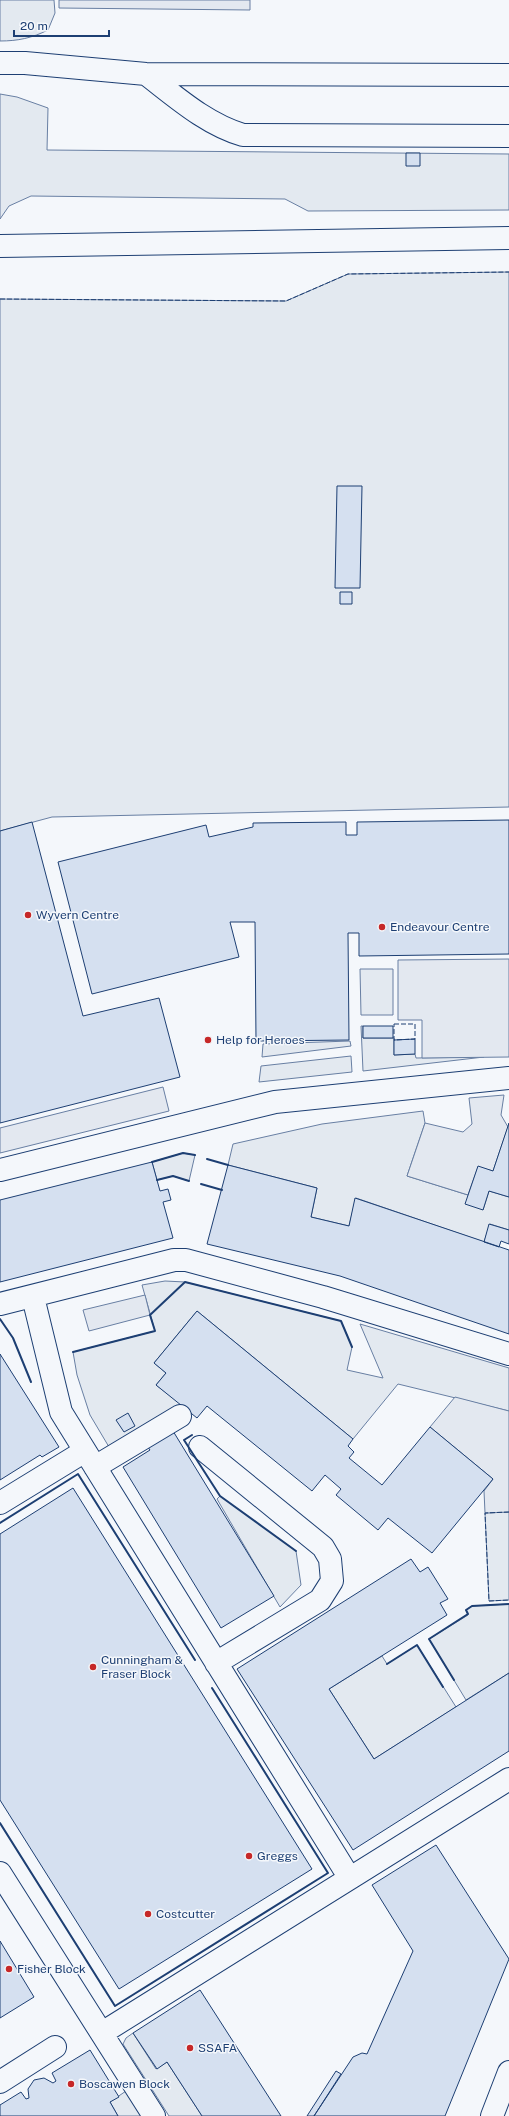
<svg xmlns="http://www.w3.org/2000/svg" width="509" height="2116" viewBox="0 0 509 2116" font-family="'Public Sans',sans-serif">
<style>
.green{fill:#e3e9f0;stroke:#687fa3}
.parking{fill:#e3e8f0;stroke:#687fa3}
.building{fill:#d5e0f0;stroke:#1d3f73}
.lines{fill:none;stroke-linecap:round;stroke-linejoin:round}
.minor-casing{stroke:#1d3f73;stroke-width:24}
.minor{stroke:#f4f7fb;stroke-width:22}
.fence{stroke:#1d3f73;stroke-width:1;stroke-dasharray:5 2;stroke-linecap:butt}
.wall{stroke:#1d3f73;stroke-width:2}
.poi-dot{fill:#c62828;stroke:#f4f7fb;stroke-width:1.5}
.labels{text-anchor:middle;stroke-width:3;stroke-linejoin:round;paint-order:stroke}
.poi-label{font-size:12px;fill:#1d3f73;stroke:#f4f7fb;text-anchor:start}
</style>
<rect width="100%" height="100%" fill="#f4f7fb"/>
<path class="green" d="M 0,0 L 54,0 L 55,13 L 48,30 C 32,38 18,41 0,41 Z
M 0,94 L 17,97 L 48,108 L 47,150 L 509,154 L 509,210 L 308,211 L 285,199 L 31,196 L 9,206 L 0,219 Z
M 509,272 L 509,807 L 52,817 L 0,831 L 0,299 L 286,301 L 348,274 Z
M 360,969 L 393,969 L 393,1015 L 361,1015 Z
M 361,1026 L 363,1026 L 363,1038 L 394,1038 L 394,1055 L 415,1054 L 416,1058 L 484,1057 L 363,1071 Z
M 350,1041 L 351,1046 L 262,1057 L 263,1044 Z
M 351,1056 L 352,1072 L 259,1082 L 261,1066 Z
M 423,1111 L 425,1123 L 407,1176 L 468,1195 L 483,1210 L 489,1191 L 509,1197 L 509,1230 L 490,1224 L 484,1242 L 356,1198 L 349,1226 L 311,1217 L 317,1188 L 228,1165 L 233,1144 L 322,1124 Z
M 183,1153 L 195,1155 L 189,1181 L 173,1176 L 157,1180 L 152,1162 Z
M 165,1281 L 185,1282 L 341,1321 L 352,1347 L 347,1370 L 383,1378 L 360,1324 L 509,1368 L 509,1411 L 398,1384 L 353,1439 L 197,1311 L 154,1363 L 166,1373 L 156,1385 L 181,1404 L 109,1447 L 90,1415 L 77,1375 L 73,1352 L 155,1331 L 142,1285 Z
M 220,1496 L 296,1551 L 301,1585 L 280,1607 L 217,1499 Z
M 509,1512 L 509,1600 L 489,1601 L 485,1513 Z
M 509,1604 L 509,1673 L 466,1700 L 429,1639 L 468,1615 L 466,1610 L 472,1606 Z
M 417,1645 L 456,1707 L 374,1759 L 329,1689 L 382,1656 L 387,1664 Z
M 133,2033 L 156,2069 L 167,2062 L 202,2116 L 169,2116 L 123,2044 L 126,2038 Z
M 126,2091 L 142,2116 L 118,2116 L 110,2102 Z"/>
<path class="parking" d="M 59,0 L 250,0 L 250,10 L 59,8 Z
M 509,959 L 509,1057 L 422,1058 L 422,1020 L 398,1020 L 398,960 Z
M 163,1087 L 169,1111 L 0,1153 L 0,1128 Z
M 504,1095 L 501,1115 L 508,1127 L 493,1171 L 478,1167 L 468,1195 L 407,1176 L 425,1123 L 463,1132 L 472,1124 L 469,1098 Z
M 145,1295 L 150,1315 L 89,1331 L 83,1310 Z
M 455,1397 L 509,1411 L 509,1512 L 485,1513 L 484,1491 L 493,1479 L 430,1427 Z"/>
<path class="building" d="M 406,153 L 420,153 L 420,166 L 406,166 Z
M 337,486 L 362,486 L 360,588 L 335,588 Z
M 340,592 L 352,592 L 352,604 L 340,604 Z
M 509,820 L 509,954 L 359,956 L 359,933 L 348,933 L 349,1040 L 256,1041 L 255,922 L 230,922 L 239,957 L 92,994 L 58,862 L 206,825 L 209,837 L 253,827 L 253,823 L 346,822 L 346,835 L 357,835 L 357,822 Z
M 32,822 L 83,1016 L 159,998 L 180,1077 L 0,1123 L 0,831 Z
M 363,1026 L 393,1026 L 393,1038 L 363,1038 Z
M 415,1039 L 415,1054 L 394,1055 L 394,1040 Z
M 509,1123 L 509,1197 L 489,1191 L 483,1210 L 465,1204 L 478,1166 L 493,1171 Z
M 152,1162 L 160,1191 L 168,1189 L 171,1200 L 163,1202 L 173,1238 L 0,1282 L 0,1200 Z
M 228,1165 L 317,1188 L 311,1217 L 349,1226 L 355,1198 L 509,1250 L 509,1334 L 340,1276 L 207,1244 Z
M 489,1224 L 509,1230 L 509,1244 L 501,1241 L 499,1247 L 484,1242 Z
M 197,1311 L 353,1439 L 348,1446 L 354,1452 L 349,1458 L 382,1485 L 430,1427 L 493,1479 L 432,1553 L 388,1518 L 378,1530 L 336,1495 L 341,1489 L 325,1475 L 312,1491 L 207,1406 L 197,1418 L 156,1385 L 166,1373 L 154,1363 Z
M 0,1354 L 59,1447 L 42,1457 L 40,1455 L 0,1480 Z
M 128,1413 L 135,1426 L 124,1432 L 116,1420 Z
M 173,1431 L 274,1596 L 221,1628 L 123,1467 L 150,1450 L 147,1446 Z
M 73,1488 L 312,1869 L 119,1989 L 0,1800 L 0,1534 Z
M 411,1559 L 420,1572 L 428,1567 L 448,1599 L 440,1603 L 447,1615 L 329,1689 L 374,1759 L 509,1673 L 509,1751 L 353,1850 L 237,1669 Z
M 436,1845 L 509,1959 L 445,2116 L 314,2116 L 353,2057 L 362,2053 L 367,2054 L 413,1951 L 372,1885 Z
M 0,1941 L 34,1997 L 0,2018 Z
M 200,1990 L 281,2116 L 202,2116 L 167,2062 L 157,2069 L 133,2033 Z
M 90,2050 L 119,2097 L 110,2102 L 118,2116 L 0,2116 L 0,2105 L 21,2092 L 26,2099 L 29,2098 L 28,2089 L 34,2080 L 44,2078 L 53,2083 L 56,2081 L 52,2073 Z
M 336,2071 L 341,2074 L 314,2116 L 307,2116 Z"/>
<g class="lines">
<g class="minor-casing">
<path id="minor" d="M 0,63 L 25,63 L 146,74 L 509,75
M 146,74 C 176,97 206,124 243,135 L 509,136
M 0,246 L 509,238
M 0,1170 L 275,1102 L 509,1078
M 33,1297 L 61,1412 L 349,1877
M 0,1304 L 174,1260 L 186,1260 L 323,1297 L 509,1354
M 200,1447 L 323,1547 L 330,1559 L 332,1581 L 320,1600 L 216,1663
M 95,1467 L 180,1416
M 0,1503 L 85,1451
M 0,1873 L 154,2116
M 102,2033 L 509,1779
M 0,2082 L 55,2047
M 492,2116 L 509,2072"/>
</g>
<use href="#minor" class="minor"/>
<path class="fence" d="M 0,299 L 286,301 L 348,274 L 509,272
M 394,1024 L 415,1024 L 415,1039 L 394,1040 Z
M 509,1512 L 485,1513 L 489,1601 L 509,1600"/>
<path class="wall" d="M 207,1159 L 228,1165
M 152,1162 L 183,1153 L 195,1155
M 157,1180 L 173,1176 L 189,1181
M 201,1184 L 222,1190
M 0,1319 L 13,1338 L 31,1382
M 73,1352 L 155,1331 L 150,1315 L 185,1282 L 341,1321 L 352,1347
M 192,1435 L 184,1440 L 220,1496 L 296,1551
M 0,1523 L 78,1474 L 195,1660
M 387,1664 L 417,1645 L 443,1687
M 454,1680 L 429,1639 L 468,1614 L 466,1610 L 472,1606 L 509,1604
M 0,1823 L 115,2006 L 328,1873 L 212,1688"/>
</g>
<g class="poi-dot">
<circle cx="28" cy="915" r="4"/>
<circle cx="382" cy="927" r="4"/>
<circle cx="208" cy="1040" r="4"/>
<circle cx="93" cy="1667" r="4"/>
<circle cx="249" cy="1856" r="4"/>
<circle cx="148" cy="1914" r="4"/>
<circle cx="9" cy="1969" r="4"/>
<circle cx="190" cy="2048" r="4"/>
<circle cx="71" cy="2084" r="4"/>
</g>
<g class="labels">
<g class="poi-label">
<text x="36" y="919">Wyvern Centre</text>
<text x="390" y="931">Endeavour Centre</text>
<text x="216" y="1044">Help for Heroes</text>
<text x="101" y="1664">Cunningham &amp;<tspan x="101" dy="14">Fraser Block</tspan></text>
<text x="257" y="1860">Greggs</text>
<text x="156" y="1918">Costcutter</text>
<text x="17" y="1973">Fisher Block</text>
<text x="198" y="2052">SSAFA</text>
<text x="79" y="2088">Boscawen Block</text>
</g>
</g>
<path d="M14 30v6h95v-6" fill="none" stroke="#1d3f73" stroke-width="2"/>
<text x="20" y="30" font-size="12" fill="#1d3f73" stroke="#f4f7fb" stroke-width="3" paint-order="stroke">20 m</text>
</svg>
